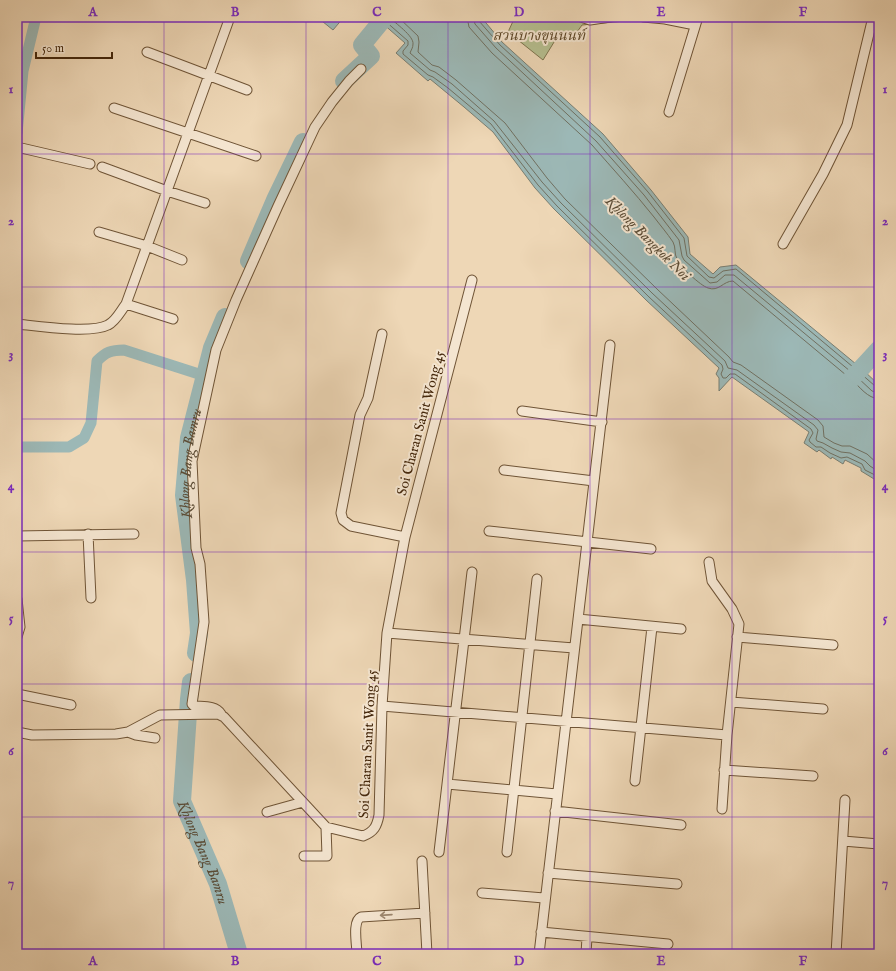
<svg xmlns="http://www.w3.org/2000/svg" width="896" height="971" viewBox="0 0 896 971" font-family="'IM FELL English','Noto Serif Thai',serif">
<style>
.green{fill:#b6bf90;stroke:#7e744e}
.water{fill:#9cb8b6;stroke:#797e72}
.lines{fill:none;stroke-linecap:round;stroke-linejoin:round}
.shore{stroke:#707061;stroke-width:1}
.canal{stroke:#9cb8b6;stroke-width:11}
.river{stroke:#9cb8b6;stroke-width:18}
.minor-casing{stroke:#6f5436;stroke-width:11}
.minor{stroke:#f4e5d0;stroke-width:9}
.oneway{stroke:#9c866e}
.grid{fill:none;stroke:#7b2cbf;stroke-width:1;stroke-opacity:0.55}
.labels{text-anchor:middle;stroke-width:4;stroke-linejoin:round;paint-order:stroke}
.park-label{font-size:14px;font-style:italic;fill:#5c4626;stroke:#f4e5d0}
.street-label{font-size:14px;fill:#45280c;stroke:#f4e5d0}
.water-label{font-size:15px;font-style:italic;fill:#5b4c36;stroke:#f4e5d0}
.neatline{fill:none;stroke:#7b2cbf;stroke-width:1.5}
.grid-label{font-size:13px;text-anchor:middle;font-weight:bold;fill:#7b2cbf}
</style>
<rect width="100%" height="100%" fill="#eed7b6"/>
<filter id="stains"><feTurbulence type="fractalNoise" baseFrequency=".005" numOctaves="4"/><feColorMatrix values="0 0 0 0 .2 0 0 0 0 .09 0 0 0 0 .02 0 0 0 .5 -.17"/></filter>
<radialGradient id="worn" r=".72"><stop offset=".6" stop-color="#630" stop-opacity="0"/><stop offset="1" stop-color="#630" stop-opacity=".3"/></radialGradient>
<path class="green" d="M 515,17 L 626,17 L 625,21 L 582,25 L 572,39 L 559,34 L 543,60 L 508,32 Z"/>
<path class="water" d="M 317,17 L 344,17 L 333,30 Z
M 374,17 L 481,17 L 502,42 L 603,134 L 651,190 L 688,237 L 690,254 L 713,274 L 720,267 L 736,265 L 862,369 L 879,385 L 879,482 L 861,471 L 861,468 L 845,460 L 843,464 L 832,457 L 831,459 L 819,450 L 817,452 L 804,443 L 809,432 L 732,377 L 719,391 L 719,378 L 716,374 L 719,368 L 646,300 L 554,209 L 535,188 L 493,132 L 464,107 L 430,79 L 428,81 L 396,53 L 405,43 L 382,23 L 379,26 L 371,20 Z"/>
<g class="lines">
<path class="shore" d="M 377,17 L 378,19 L 384,20 L 408,41 L 408,45 L 403,51 L 403,54 L 428,75 L 433,77 L 448,88 L 491,124 L 538,185 L 557,206 L 649,297 L 722,365 L 723,369 L 721,374 L 723,378 L 726,378 L 730,374 L 735,374 L 811,429 L 813,433 L 809,440 L 810,442 L 816,447 L 821,447 L 830,453 L 841,458 L 847,457 L 862,464 L 865,470 L 879,477
M 389,17 C 395,23 414,36 413,44 C 413,48 411,50 410,53 L 430,70 L 435,72 L 452,84 L 494,121 L 542,182 L 561,203 L 652,293 L 725,361 L 728,368 L 737,370 L 814,425 L 818,430 L 816,439 L 817,441 L 823,443 L 832,448 L 841,452 L 850,453 L 865,461 L 870,466 L 879,472
M 398,17 L 418,36 L 419,42 L 418,52 L 432,65 L 439,67 L 456,80 L 505,123 L 547,178 L 565,199 L 657,289 L 729,357 L 733,362 L 741,365 L 818,420 L 823,426 L 824,437 L 834,443 L 842,446 L 850,446 L 867,454 L 879,465
M 467,17 L 469,27 L 492,53 L 592,145 C 613,169 634,192 654,217 C 660,225 667,233 673,242 C 676,247 674,254 677,259 C 679,266 701,286 708,288 C 719,292 723,281 733,281 L 852,380 C 860,387 867,398 879,399
M 473,17 L 475,24 L 496,48 L 596,141 L 644,195 L 679,240 L 682,256 L 684,260 L 710,283 L 717,282 L 725,275 L 734,275 L 856,376 L 872,391 L 879,393
M 478,17 L 479,21 L 500,45 L 600,137 L 648,192 L 684,238 L 687,256 L 709,277 L 714,278 L 723,271 L 736,269 L 859,372 L 875,386 L 879,387"/>
<path class="canal" d="M 17,133 L 23,71 L 36,17
M 17,447 L 69,447 L 84,438 L 91,423 L 97,361 C 106,352 111,350 124,350 L 205,376"/>
<g class="river">
<path d="M 344,81 L 371,56 L 362,45 L 385,17"/>
<path d="M 249,261 L 275,200 L 303,142"/>
<path d="M 845,386 L 879,349"/>
<path id="s1" d="M 196,653 L 199,633 L 195,580 L 184,495 L 189,438 L 212,348 L 225,317"/>
<path id="s2" d="M 191,682 L 189,699 L 182,801 L 218,884 L 239,954"/>
</g>
<g class="minor-casing">
<path id="minor" d="M 581,17 L 590,20 L 610,17
M 643,17 L 665,19 L 695,25
M 147,52 L 247,90
M 114,108 L 256,156
M 669,112 L 698,17
M 17,147 L 90,164
M 102,167 L 167,191 L 205,203
M 99,232 L 147,246 L 182,260
M 783,244 L 823,174 L 847,125 L 873,17
M 126,304 L 173,319
M 17,324 C 37,326 91,334 108,325 C 116,321 120,312 126,304 L 230,17
M 382,334 L 368,398 L 360,415 L 341,513 L 343,520 L 351,526 L 405,537
M 522,411 L 602,422
M 504,470 L 594,481
M 489,531 L 651,549
M 88,534 L 91,598
M 17,536 L 134,534
M 709,562 L 712,581 L 732,609 L 739,624 L 727,735 L 722,809
M 17,599 L 20,627 L 17,637
M 578,619 L 681,629
M 387,633 L 574,648
M 737,637 L 833,645
M 17,694 L 71,705
M 731,702 L 823,709
M 382,706 L 727,735
M 221,714 C 215,705 203,707 194,706 L 192,704 L 204,622 L 200,564 L 196,548 L 192,461 L 216,350 L 236,300 L 278,206 L 315,127 L 332,102 L 349,81 L 361,69
M 17,732 L 32,735 L 116,734 L 128,732 L 160,715 L 218,714 L 224,717 L 326,827 L 363,836 C 374,832 377,826 379,815 L 382,706 L 387,633 L 405,537 L 472,280
M 128,732 L 136,735 L 155,738
M 724,770 L 813,776
M 635,781 L 652,627
M 447,784 L 557,794
M 555,811 L 681,825
M 267,812 L 303,802
M 843,841 L 879,844
M 439,852 L 472,572
M 507,852 L 537,579
M 304,856 L 327,856 L 326,827
M 422,861 L 427,954
M 548,873 L 677,884
M 482,893 L 544,898
M 541,932 L 668,944
M 357,954 C 357,945 352,921 361,917 L 425,913
M 539,954 L 610,345
M 586,954 L 587,937
M 836,954 L 845,800"/>
</g>
<use href="#minor" class="minor"/>
</g>
<defs><path id="oneway-shaft" d="M-6 0H5M1.5-3L5.5 0L1.5 3" fill="none" stroke-width="1.6" stroke-linecap="round" stroke-linejoin="round"/></defs>
<use class="oneway" href="#oneway-shaft" transform="translate(386 915) rotate(176)"/>
<path class="grid" d="M 164,17 L 164,954M 306,17 L 306,954M 448,17 L 448,954M 590,17 L 590,954M 732,17 L 732,954M 17,154 L 879,154M 17,287 L 879,287M 17,419 L 879,419M 17,552 L 879,552M 17,684 L 879,684M 17,817 L 879,817"/>
<g class="labels">
<g class="park-label">
<text x="539" y="40">สวนบางขุนนนท์</text>
</g>
<g class="street-label">
<text transform="translate(420 423) rotate(-75)" y="5">Soi Charan Sanit Wong 45</text>
<text transform="translate(367 744) rotate(-87)" y="5">Soi Charan Sanit Wong 45</text>
</g>
<g class="water-label">
<text transform="translate(648 238) rotate(45)" y="5">Khlong Bangkok Noi</text>
<text dy="5" stroke="none"><textPath href="#s1" startOffset="191">Khlong Bang Bamru</textPath></text>
<text dy="5" stroke="none"><textPath href="#s2" startOffset="175">Khlong Bang Bamru</textPath></text>
</g>
</g>
<rect width="896" height="971" fill="none" stroke="#eed7b6" stroke-width="44"/>
<path d="M36 52v6h76v-6" fill="none" stroke="#45280c" stroke-width="2"/>
<text x="42" y="52" font-size="12" fill="#45280c" stroke="#f4e5d0" stroke-width="3" paint-order="stroke">50 m</text>
<rect x="22" y="22" width="852" height="927" class="neatline"/>
<g class="grid-label">
<text x="93" y="16">A</text>
<text x="235" y="16">B</text>
<text x="377" y="16">C</text>
<text x="519" y="16">D</text>
<text x="661" y="16">E</text>
<text x="803" y="16">F</text>
<text x="11" y="93">1</text>
<text x="885" y="93">1</text>
<text x="11" y="225">2</text>
<text x="885" y="225">2</text>
<text x="11" y="358">3</text>
<text x="885" y="358">3</text>
<text x="11" y="490">4</text>
<text x="885" y="490">4</text>
<text x="11" y="622">5</text>
<text x="885" y="622">5</text>
<text x="11" y="755">6</text>
<text x="885" y="755">6</text>
<text x="11" y="887">7</text>
<text x="885" y="887">7</text>
<text x="93" y="965">A</text>
<text x="235" y="965">B</text>
<text x="377" y="965">C</text>
<text x="519" y="965">D</text>
<text x="661" y="965">E</text>
<text x="803" y="965">F</text>
</g>
<rect width="100%" height="100%" filter="url(#stains)"/>
<rect width="100%" height="100%" fill="url(#worn)"/>
</svg>
